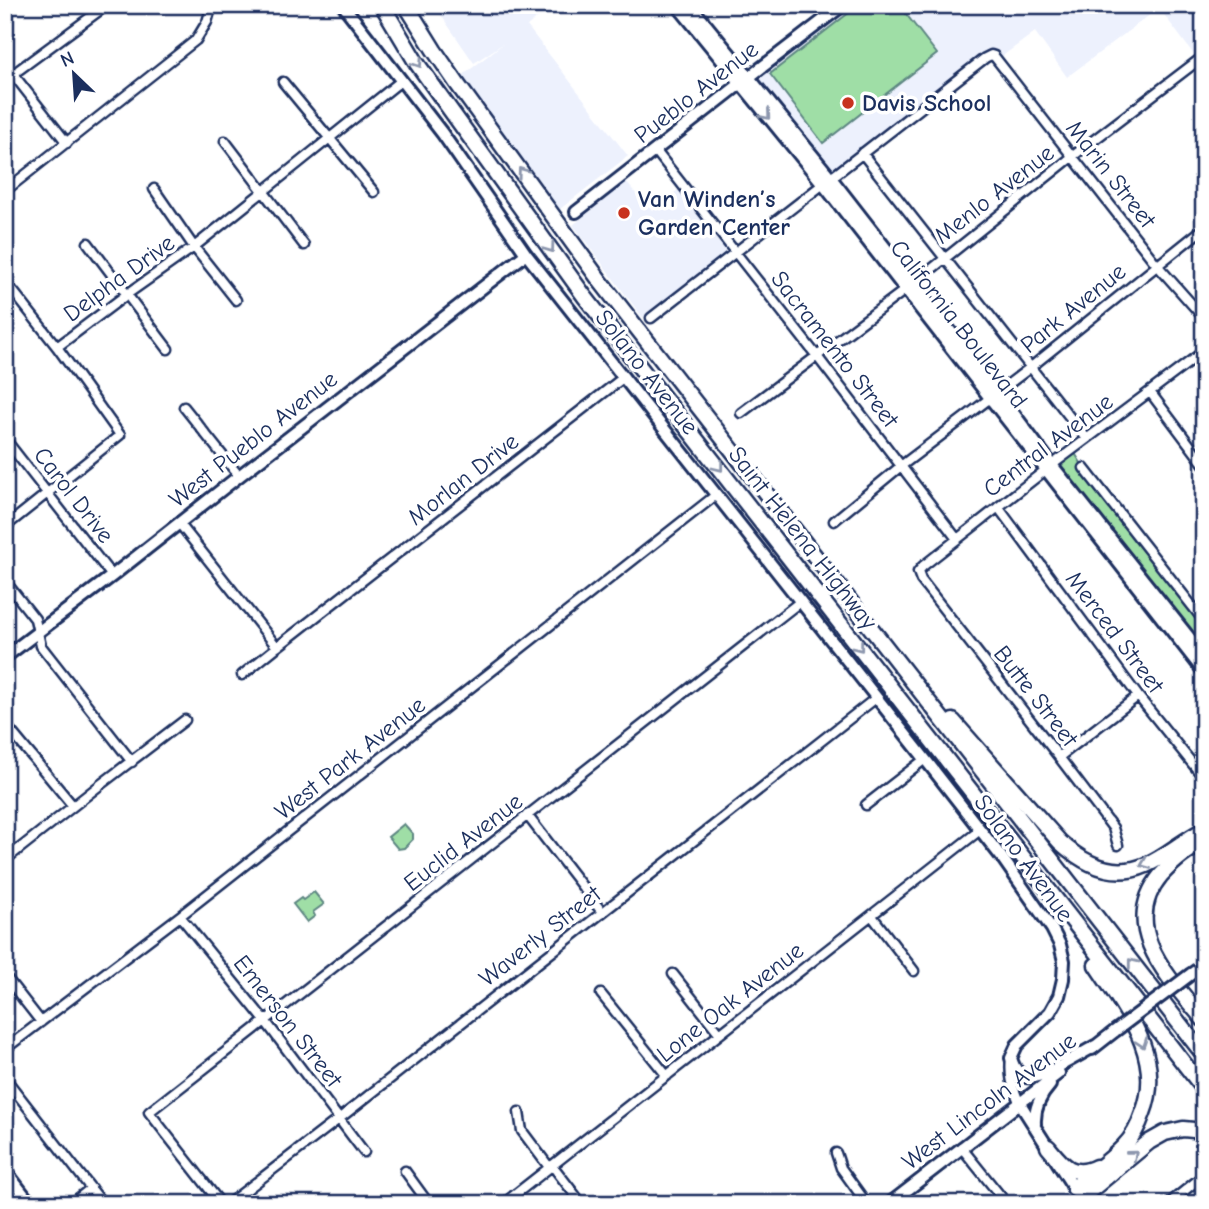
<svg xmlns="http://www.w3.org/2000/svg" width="1209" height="1209" viewBox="0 0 1209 1209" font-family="'Comic Neue',sans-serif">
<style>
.built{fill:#edf1fd}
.green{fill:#9fdea6;stroke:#5d8682;stroke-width:2}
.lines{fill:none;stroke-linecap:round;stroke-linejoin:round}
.street-casing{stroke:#1b2f5e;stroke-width:13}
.secondary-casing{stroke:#1b2f5e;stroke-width:16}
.highway-casing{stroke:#1b2f5e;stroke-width:19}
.street{stroke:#fff;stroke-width:8}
.secondary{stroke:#fff;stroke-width:10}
.highway{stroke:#fff;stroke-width:14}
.secondary-bridge-casing{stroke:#1b2f5e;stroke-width:16;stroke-linecap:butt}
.secondary-bridge{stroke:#fff;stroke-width:10}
.oneway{stroke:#8d97ae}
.poi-dot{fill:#c8321e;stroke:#fff;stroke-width:2.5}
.labels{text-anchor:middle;stroke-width:7;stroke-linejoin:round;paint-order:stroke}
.street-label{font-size:24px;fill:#1b2f5e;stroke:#fff}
.poi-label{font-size:24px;font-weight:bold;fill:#1b2f5e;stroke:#fff;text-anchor:start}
</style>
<rect width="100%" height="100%" fill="#fff"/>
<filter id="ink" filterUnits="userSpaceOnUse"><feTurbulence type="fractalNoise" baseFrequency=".0143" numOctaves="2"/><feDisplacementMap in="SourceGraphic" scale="14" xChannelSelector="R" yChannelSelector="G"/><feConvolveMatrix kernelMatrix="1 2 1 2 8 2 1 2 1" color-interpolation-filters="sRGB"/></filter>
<g filter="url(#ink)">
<path class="built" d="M 434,5 L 553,5 L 527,26 L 628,156 L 560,209 L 462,76 L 504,43 L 474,63 Z
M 843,5 L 1204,5 L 1204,56 L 1198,60 L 1159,8 L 1067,77 L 1035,32 L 997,60 L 994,56 L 831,178 L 748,78 Z
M 626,182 L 646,205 L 653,210 L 679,189 L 729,252 L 643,318 L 573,225 Z"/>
<path class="green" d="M 859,5 L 899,5 L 937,54 L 823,143 L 770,74 Z
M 1073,450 L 1084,468 L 1204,621 L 1204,656 L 1052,465 Z
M 404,824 L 413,834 L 413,839 L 404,848 L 398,849 L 388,837 Z
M 314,892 L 324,904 L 313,912 L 315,916 L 307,922 L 293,904 L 301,898 L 303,900 Z"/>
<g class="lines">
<g class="street-casing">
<path id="street" d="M 13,74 L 67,143
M 5,80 L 107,5
M 283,82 L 374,192
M 225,141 L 304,245
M 655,150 L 816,355 L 957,539
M 862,153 L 1087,439
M 154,189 L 194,247 L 236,300
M 5,191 L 196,40 L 207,22 L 212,5
M 88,243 L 168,349
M 651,318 L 985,58 L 991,55 L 994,56 L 1157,265 L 1204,318
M 57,347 L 126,295 L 194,247 L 402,80
M 1150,392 L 1204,464
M 184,407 L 239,476
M 741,413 L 913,284 L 1073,156 L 1204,56
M 5,439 L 112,576
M 1084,468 L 1204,621
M 998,507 L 1138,696 L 1204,778
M 834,521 L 901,466 L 1031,367 L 1204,228
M 179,523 L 277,647 L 624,377
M 5,527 L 120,435 L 57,347 L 13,291
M 5,581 L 35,619 L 41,646 L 132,762
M 242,675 L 277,647
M 5,724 L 73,806
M 1059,757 L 1138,696
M 866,805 L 925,759
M 527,815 L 602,912
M 1118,845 L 1113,828 L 1059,757 L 921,580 L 918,572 L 923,566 L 1052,465 L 1204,351
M 5,860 L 100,785 L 185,720
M 180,916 L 266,1022 L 364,1152
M 872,916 L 914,971
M 673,974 L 720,1034
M 5,976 L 41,1022
M 601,994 L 667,1076
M 5,1049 L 180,916 L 716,495
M 1011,1058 C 1009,1076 1012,1085 1019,1102
M 5,1078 L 103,1204
M 519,1112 L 522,1131 L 549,1167
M 961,1147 L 1007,1204
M 836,1153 L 841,1168 L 867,1204
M 552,1165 L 582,1204
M 405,1171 L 429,1204
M 71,1204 L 91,1188
M 221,1204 L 149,1112 L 801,601
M 228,1204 L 340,1118 L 876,698
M 503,1204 L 980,830
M 1168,1204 L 1204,1175"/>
</g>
<g class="secondary-casing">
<path id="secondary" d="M 343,5 L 442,133 L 526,254 L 925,759 L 1003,859 L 1052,929 L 1060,945 L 1064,961 L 1063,979 L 1059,996 L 1050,1012 L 1017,1045 L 1011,1058 C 1020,1091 1046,1074 1065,1063 C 1075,1057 1085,1052 1095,1046
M 677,5 L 823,184 L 1204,672
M 690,5 L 831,178 L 997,391 L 1052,465 L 1204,656
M 576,212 L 740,84 L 843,5
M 5,657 L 112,576 L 239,476 L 526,254
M 1191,974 L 1204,965
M 1092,1049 L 1115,1031
M 1019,1102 L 1077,1193
M 1035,1124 C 1034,1108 1040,1096 1050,1085
M 5,1170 L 31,1204
M 889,1204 L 1059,1073"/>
</g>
<g class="highway-casing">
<path id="highway" d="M 382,5 L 416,62 L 441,97 L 585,297 L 1204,1089
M 406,5 L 434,50 L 458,85 L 601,282 L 1204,1055
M 953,721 L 1060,842 C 1084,864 1114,879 1146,865 C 1167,856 1183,840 1204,830
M 1204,843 C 1188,849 1173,862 1161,875 C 1117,928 1171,980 1204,1020
M 1048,1147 C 1062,1164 1072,1179 1096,1167
M 1074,1188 C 1090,1174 1109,1162 1124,1146 C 1133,1137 1139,1125 1143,1113 C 1165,1057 1125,1009 1096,965
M 1080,1199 L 1149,1142 L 1165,1133 L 1183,1129 L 1204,1131"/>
</g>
<use href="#street" class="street"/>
<use href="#secondary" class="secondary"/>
<use href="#highway" class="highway"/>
<g class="secondary-bridge-casing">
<path id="secondary-bridge" d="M 1115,1031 L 1191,974"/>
</g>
<use href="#secondary-bridge" class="secondary-bridge"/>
</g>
<defs><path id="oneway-chevron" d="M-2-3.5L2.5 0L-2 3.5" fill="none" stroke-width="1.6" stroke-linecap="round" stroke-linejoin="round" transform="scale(1.75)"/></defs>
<g class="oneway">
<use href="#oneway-chevron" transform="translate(418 63) rotate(56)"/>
<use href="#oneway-chevron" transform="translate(766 115) rotate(50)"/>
<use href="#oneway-chevron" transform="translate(522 172) rotate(-126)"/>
<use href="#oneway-chevron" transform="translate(550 248) rotate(54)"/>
<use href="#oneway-chevron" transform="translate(719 467) rotate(52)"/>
<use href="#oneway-chevron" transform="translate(859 647) rotate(52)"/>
<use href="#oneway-chevron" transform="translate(1145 864) rotate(158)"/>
<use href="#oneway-chevron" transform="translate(1132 963) rotate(-128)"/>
<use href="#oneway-chevron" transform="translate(1142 1043) rotate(71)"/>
<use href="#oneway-chevron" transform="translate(1133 1155) rotate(-39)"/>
</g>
</g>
<g class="poi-dot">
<circle cx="848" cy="103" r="7"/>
<circle cx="624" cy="213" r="7"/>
</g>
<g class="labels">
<g class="street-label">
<text transform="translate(696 92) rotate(-38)" y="8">Pueblo Avenue</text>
<text transform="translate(1111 174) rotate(52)" y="8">Marin Street</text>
<text transform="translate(994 194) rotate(-38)" y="8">Menlo Avenue</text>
<text transform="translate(119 278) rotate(-36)" y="8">Delpha Drive</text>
<text transform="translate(1073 308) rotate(-39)" y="8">Park Avenue</text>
<text transform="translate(959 324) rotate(52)" y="8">California Boulevard</text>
<text transform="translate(835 349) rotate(52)" y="8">Sacramento Street</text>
<text transform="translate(647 372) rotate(52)" y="8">Solano Avenue</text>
<text transform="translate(253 439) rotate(-38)" y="8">West Pueblo Avenue</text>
<text transform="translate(1048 445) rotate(-37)" y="8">Central Avenue</text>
<text transform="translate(463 479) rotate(-38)" y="8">Morlan Drive</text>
<text transform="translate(74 495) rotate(52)" y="8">Carol Drive</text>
<text transform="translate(803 538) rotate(52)" y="8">Saint Helena Highway</text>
<text transform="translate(1115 632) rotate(53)" y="8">Merced Street</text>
<text transform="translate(1036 696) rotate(52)" y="8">Butte Street</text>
<text transform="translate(350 758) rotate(-38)" y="8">West Park Avenue</text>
<text transform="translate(463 842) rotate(-38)" y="8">Euclid Avenue</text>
<text transform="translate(1024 858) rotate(54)" y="8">Solano Avenue</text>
<text transform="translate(540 936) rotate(-38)" y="8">Waverly Street</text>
<text transform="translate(730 1002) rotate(-38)" y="8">Lone Oak Avenue</text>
<text transform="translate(288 1021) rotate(52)" y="8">Emerson Street</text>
<text transform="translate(989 1101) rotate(-37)" y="8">West Lincoln Avenue</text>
</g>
<g class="poi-label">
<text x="862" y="111">Davis School</text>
<text x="638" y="207">Van Winden’s<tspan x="638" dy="28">Garden Center</tspan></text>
</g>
</g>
<rect width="1209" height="1209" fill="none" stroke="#fff" stroke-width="28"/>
<rect x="14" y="14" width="1181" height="1181" fill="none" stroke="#1b2f5e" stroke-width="2.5" filter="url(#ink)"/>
<g transform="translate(74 74) rotate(335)" stroke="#ffffff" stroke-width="5" paint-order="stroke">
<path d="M0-5L12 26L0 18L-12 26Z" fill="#1b2f5e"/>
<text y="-10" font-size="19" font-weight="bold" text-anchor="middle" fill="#1b2f5e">N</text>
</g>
</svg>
